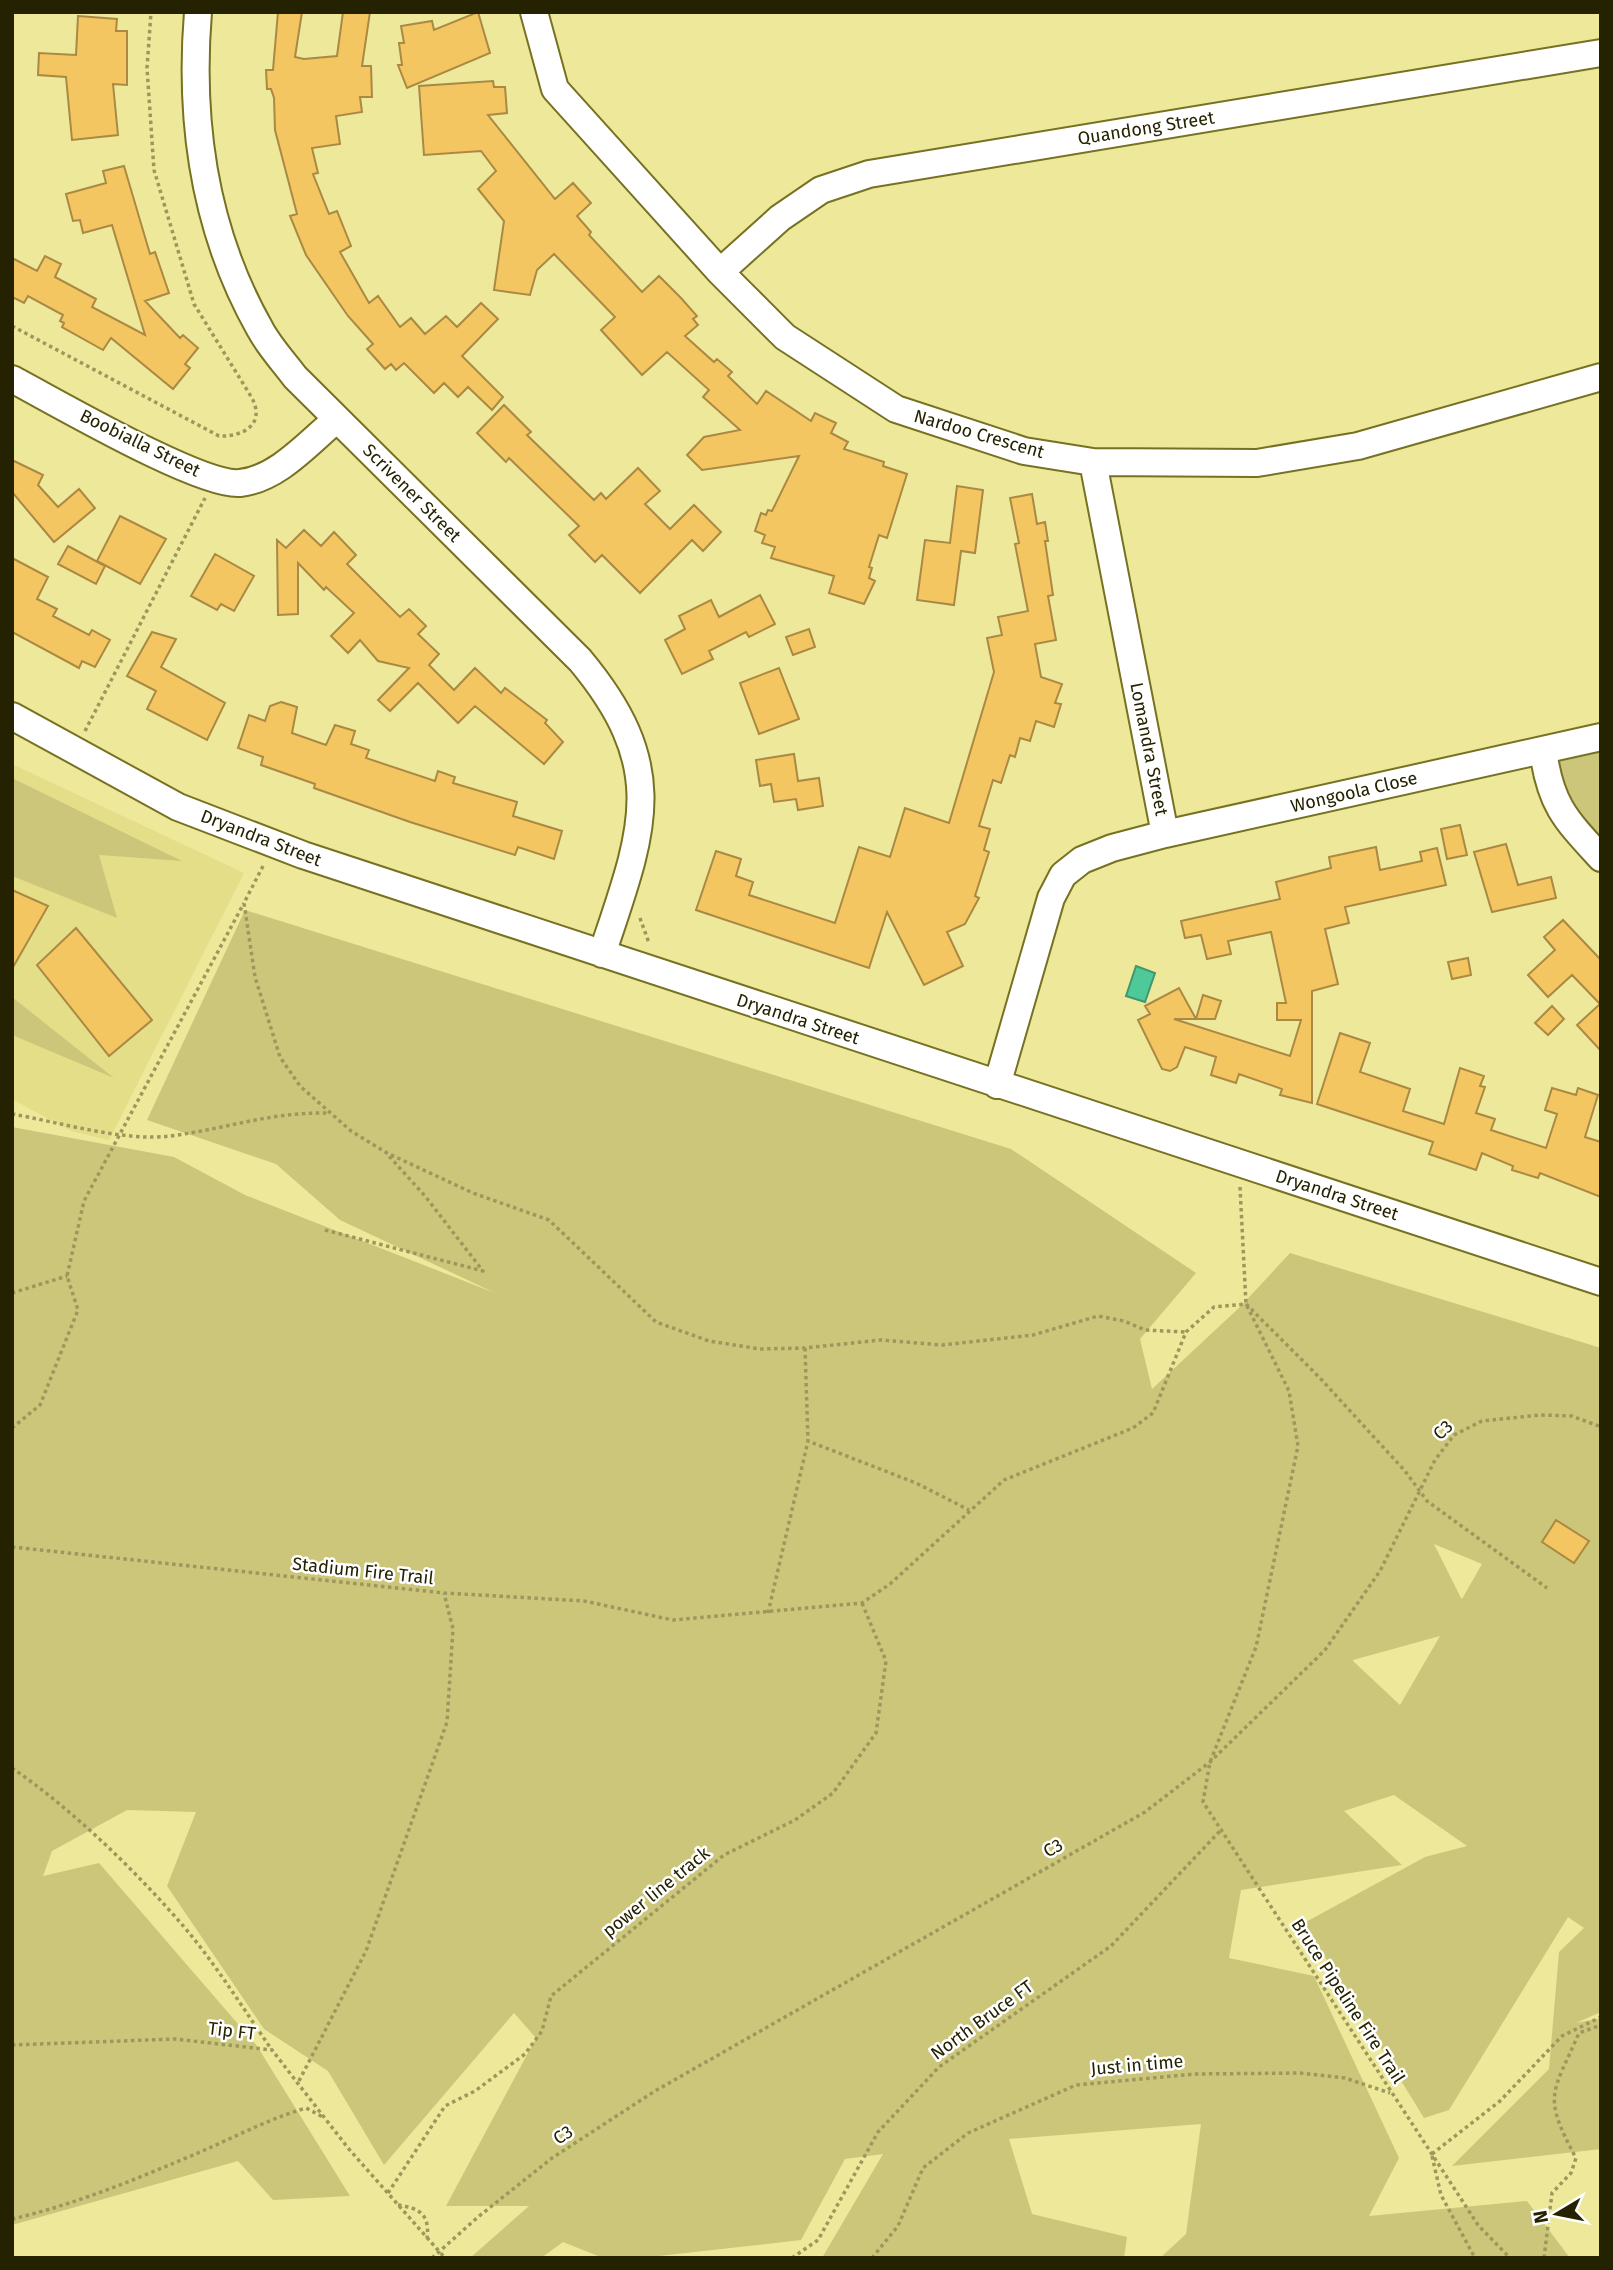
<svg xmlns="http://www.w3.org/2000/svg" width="1613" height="2270" viewBox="0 0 1613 2270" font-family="'Fira Sans',sans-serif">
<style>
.built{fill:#e5de88}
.green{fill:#ccc67b;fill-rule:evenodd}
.water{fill:#4fc99a;stroke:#42976c;stroke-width:2}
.building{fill:#f4c662;stroke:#aa8943;stroke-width:2}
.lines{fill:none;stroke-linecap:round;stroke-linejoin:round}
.minor-casing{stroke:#777122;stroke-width:30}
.path{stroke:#9c985c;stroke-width:3.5;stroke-dasharray:3.5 3.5;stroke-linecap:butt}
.minor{stroke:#fff;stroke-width:26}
.labels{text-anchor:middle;stroke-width:5;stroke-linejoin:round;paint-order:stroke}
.street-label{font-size:18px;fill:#252202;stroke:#fff}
</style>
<rect width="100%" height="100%" fill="#ede89a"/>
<path class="built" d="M 12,764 L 244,873 L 109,1140 L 71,1131 L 12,1099 Z"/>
<path class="green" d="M 1601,737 L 1601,858 L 1543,750 Z
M 12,778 L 182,861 L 99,855 L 117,918 L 12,876 Z
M 245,910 L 1011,1149 L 1196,1273 L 1140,1339 L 1152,1389 L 1240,1307 L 1290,1253 L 1601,1348 L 1601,2012 L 1576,2023 L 1601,2018 L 1601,2149 L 1452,2166 L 1549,2069 L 1559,1952 L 1584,1928 L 1568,1917 L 1449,2110 L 1424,2118 L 1304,1923 L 1425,1857 L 1467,1846 L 1394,1795 L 1344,1811 L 1402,1865 L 1241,1890 L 1229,1958 L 1314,1976 L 1399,2158 L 1369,2216 L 1527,2201 L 1570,2258 L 1160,2258 L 1186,2234 L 1201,2124 L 1009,2139 L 1032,2214 L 1127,2237 L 1124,2258 L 822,2258 L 883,2154 L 845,2159 L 801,2240 L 641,2258 L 603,2258 L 563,2242 L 541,2258 L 470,2258 L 529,2206 L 446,2206 L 536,2038 L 514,2013 L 384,2165 L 328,2071 L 264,2029 L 167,1886 L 196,1812 L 127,1810 L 52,1851 L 43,1876 L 99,1863 L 257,2046 L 350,2196 L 273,2200 L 238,2161 L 12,2225 L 12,1127 L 174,1157 L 245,1195 L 495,1293 L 340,1220 L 276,1164 L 147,1120 ZM 1434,1544 L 1482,1564 L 1462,1599 L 1461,1598 ZM 1440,1636 L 1400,1705 L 1353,1661 L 1353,1660 Z
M 12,997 L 114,1078 L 12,1035 Z"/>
<path class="water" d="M 1136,966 L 1155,973 L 1145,1002 L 1126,996 Z"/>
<path class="building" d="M 278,12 L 302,12 L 295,57 L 304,59 L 337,56 L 343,12 L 370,12 L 362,66 L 371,66 L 372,97 L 360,97 L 362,112 L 336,116 L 340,144 L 312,148 L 318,173 L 313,174 L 329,214 L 337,211 L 351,246 L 340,252 L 369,303 L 378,296 L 400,327 L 411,318 L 425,334 L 446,316 L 457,327 L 481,303 L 498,319 L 462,356 L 503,397 L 492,410 L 468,387 L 458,397 L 444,383 L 434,393 L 404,363 L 396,370 L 391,364 L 385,369 L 367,349 L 373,344 L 348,316 L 306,255 L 290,216 L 297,214 L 275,130 L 274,98 L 271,89 L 267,89 L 266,70 L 273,70 Z
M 478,12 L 490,53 L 407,88 L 398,65 L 402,65 L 399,43 L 404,43 L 401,26 L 432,21 L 434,30 Z
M 78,16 L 117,19 L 116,31 L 127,31 L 127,85 L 113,84 L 118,135 L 72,140 L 66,77 L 38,75 L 39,53 L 76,55 Z
M 493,81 L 494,87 L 505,87 L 507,113 L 488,115 L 555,199 L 573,183 L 591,203 L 577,216 L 591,232 L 589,235 L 642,292 L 659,276 L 681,298 L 697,316 L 693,319 L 698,325 L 685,336 L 714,362 L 717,359 L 732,372 L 728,376 L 757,404 L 766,391 L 811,421 L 815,413 L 836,423 L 831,433 L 848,442 L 844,449 L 884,462 L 883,466 L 907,474 L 887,538 L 879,535 L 869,567 L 872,568 L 869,578 L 875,581 L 864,604 L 829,593 L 834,576 L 771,558 L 775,547 L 762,543 L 765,535 L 755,531 L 761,513 L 766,515 L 768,510 L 772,511 L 799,456 L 702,470 L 687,455 L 704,437 L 740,430 L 703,397 L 709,390 L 667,352 L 642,375 L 601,330 L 615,317 L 554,254 L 537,270 L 530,295 L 494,290 L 504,221 L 478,189 L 496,171 L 481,151 L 424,155 L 419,86 Z
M 124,166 L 150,254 L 155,252 L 169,293 L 145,301 L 180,338 L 183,335 L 198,348 L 185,364 L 190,368 L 173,389 L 111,338 L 103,350 L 62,327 L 64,323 L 60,321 L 63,315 L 28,296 L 24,303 L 12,297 L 12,258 L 37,271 L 45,256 L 61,264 L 55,277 L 96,299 L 92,307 L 145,335 L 112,225 L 83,233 L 80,220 L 73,221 L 66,194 L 106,183 L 103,171 Z
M 504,405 L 531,432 L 527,435 L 594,500 L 601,493 L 606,499 L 638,468 L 660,491 L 645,504 L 670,529 L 694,505 L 721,532 L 703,551 L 692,540 L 640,593 L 602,555 L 595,562 L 569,535 L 579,526 L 509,458 L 506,462 L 477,433 Z
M 12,460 L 43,475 L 38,485 L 58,507 L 79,489 L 95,508 L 54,542 L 12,492 Z
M 957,486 L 983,490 L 975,553 L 961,551 L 954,605 L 917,600 L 925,540 L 950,543 Z
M 1032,494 L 1037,524 L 1045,522 L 1048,541 L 1045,541 L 1053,595 L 1048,596 L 1056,640 L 1035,644 L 1041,677 L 1062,684 L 1055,703 L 1061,704 L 1054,727 L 1036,721 L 1030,741 L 1020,738 L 1015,757 L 1010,755 L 1001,783 L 993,780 L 979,826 L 990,829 L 984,850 L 989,852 L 975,896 L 979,898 L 965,924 L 947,932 L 963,966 L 924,985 L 887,912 L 869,968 L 696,910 L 716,851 L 741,859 L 736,876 L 753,882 L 749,895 L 835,923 L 859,847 L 890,857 L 905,808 L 949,823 L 994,672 L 987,638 L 1002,635 L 998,617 L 1028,611 L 1015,544 L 1019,543 L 1010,498 Z
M 120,516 L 166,539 L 140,584 L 97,561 Z
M 304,530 L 321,546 L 334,532 L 356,555 L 347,564 L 400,617 L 409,609 L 426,626 L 418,634 L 439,654 L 429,665 L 454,690 L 475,668 L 501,693 L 505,688 L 547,720 L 545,723 L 563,742 L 544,764 L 475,706 L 458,723 L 418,683 L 390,711 L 378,700 L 409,668 L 378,661 L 360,640 L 348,653 L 331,636 L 354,613 L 326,587 L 324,590 L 298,563 L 298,614 L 278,615 L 277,540 L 286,548 Z
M 68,546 L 105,566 L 96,584 L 58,564 Z
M 215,554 L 254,576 L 234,611 L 221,604 L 217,610 L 191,596 Z
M 12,558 L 48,577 L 37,599 L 57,609 L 53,616 L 89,635 L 92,630 L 110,640 L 95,667 L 82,661 L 79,668 L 12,632 Z
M 760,595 L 775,624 L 749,637 L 746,632 L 709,651 L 713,659 L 682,674 L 665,640 L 685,629 L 679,616 L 711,600 L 719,617 Z
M 809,629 L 815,647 L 793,655 L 786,637 Z
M 152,632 L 176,639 L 161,667 L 225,703 L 207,740 L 147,709 L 156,691 L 127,676 Z
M 779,668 L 799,719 L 759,734 L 740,683 Z
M 281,702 L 297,707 L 292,733 L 326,745 L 335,725 L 355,731 L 351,744 L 369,750 L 366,758 L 435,781 L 438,771 L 455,777 L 453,783 L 517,802 L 513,816 L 562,831 L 554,859 L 518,847 L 515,855 L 410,822 L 314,788 L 315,784 L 261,765 L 263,757 L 238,748 L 249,715 L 265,721 L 270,706 Z
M 794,754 L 798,781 L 819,778 L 823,806 L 798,810 L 796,799 L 774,802 L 771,784 L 760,786 L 756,760 Z
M 1460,825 L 1467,855 L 1447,859 L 1441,829 Z
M 1506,844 L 1518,885 L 1551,877 L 1556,898 L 1492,912 L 1474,852 Z
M 1376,847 L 1380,870 L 1422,861 L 1420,852 L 1437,848 L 1446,885 L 1345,907 L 1349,923 L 1325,929 L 1338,984 L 1312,991 L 1312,1103 L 1280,1095 L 1282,1089 L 1239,1074 L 1236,1083 L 1211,1075 L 1216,1057 L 1185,1047 L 1177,1067 L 1170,1071 L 1162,1069 L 1138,1020 L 1150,1014 L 1145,1006 L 1179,988 L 1196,1019 L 1174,1019 L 1290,1056 L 1301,1020 L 1277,1020 L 1277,1003 L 1286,1003 L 1271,932 L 1228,941 L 1231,954 L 1207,959 L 1201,935 L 1185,938 L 1181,921 L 1280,899 L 1276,882 L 1331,868 L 1329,857 Z
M 12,890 L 48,906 L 12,969 Z
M 1563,920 L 1601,960 L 1601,1051 L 1577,1025 L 1600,1004 L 1572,975 L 1548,997 L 1528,975 L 1555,950 L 1544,937 Z
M 76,928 L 152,1020 L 109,1056 L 37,965 Z
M 1468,958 L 1471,975 L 1452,979 L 1448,962 Z
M 1203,995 L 1221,1001 L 1215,1019 L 1196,1019 Z
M 1552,1006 L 1564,1019 L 1548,1035 L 1535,1023 Z
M 1340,1033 L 1370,1043 L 1360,1072 L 1410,1089 L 1403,1111 L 1444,1124 L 1460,1068 L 1484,1076 L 1480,1086 L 1485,1087 L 1476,1113 L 1495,1119 L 1491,1130 L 1546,1148 L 1557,1114 L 1545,1110 L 1552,1088 L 1576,1095 L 1578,1088 L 1598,1095 L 1585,1137 L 1601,1142 L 1601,1197 L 1540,1173 L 1538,1178 L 1512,1170 L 1513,1166 L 1482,1153 L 1476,1170 L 1429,1154 L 1433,1142 L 1317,1104 Z
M 1556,1520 L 1589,1541 L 1574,1563 L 1542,1542 Z"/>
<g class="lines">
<g class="minor-casing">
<path id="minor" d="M 198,12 C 189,122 205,232 260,329 C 269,346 283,361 295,377 L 580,660 C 671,769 643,831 602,954
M 534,12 L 555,89 L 720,272 L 785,337 L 896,409 L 1024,451 L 1093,462 L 1257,463 L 1358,446 L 1601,377
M 720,272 L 780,218 L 821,190 L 869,174 L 1601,53
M 12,379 C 54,401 201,487 240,483 C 278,479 309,442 337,419
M 1093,462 L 1165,834
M 12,716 L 178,807 L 303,855 L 1601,1282
M 1543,750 C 1550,804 1565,819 1601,858
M 997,1085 L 1051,898 L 1063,875 L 1082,860 L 1112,848 L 1165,834 L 1601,737"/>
</g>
<path class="path" d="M 12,326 L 219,436 C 242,437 266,425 252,398 L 194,304 L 154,170 L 147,68 L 151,12
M 85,731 L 205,498
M 263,866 L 244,903 L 255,977 L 280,1057 L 300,1086 L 351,1131 L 387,1153 L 473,1193 L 549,1220 L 656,1322 L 709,1341 L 760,1349 L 805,1348 L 881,1340 L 942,1345 L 1033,1335 L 1098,1316 L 1124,1321 L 1145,1330 L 1186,1332
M 640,918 L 649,943
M 12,1114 C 58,1122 125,1142 170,1136 C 226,1129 269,1112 328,1113
M 1240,1187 L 1246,1304 L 1289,1391 L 1298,1446 L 1256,1647 L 1210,1762 L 1203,1802 L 1478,2225 L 1510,2258
M 325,1230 L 483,1271 L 425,1196 L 388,1155
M 12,1293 L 67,1276
M 805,1348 L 808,1441 L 916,1483 L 969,1510
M 12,1428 L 40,1405 L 78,1310 L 67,1276 L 84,1201 L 244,903
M 12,1547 L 444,1593 L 584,1601 L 673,1620 L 862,1603 L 890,1584 L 1004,1480 L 1133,1428 L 1153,1413 L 1186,1332 L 1214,1307 L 1246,1304 L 1320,1378 L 1405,1471 L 1427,1501 L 1547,1588
M 768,1613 L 808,1441
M 12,1768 C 72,1809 137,1872 185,1928 C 217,1966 244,2010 272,2050
M 12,2045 L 175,2039 L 272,2050 L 348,2148 L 445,2258
M 299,2081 L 366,1951 L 447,1722 L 453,1629 L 444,1593
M 1432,2154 L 1500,2101 L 1562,2036 L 1601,2017
M 1432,2156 L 1441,2195 L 1475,2258
M 388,2193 L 445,2106 L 475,2091 L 525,2054 L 542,2031 L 551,1996 L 724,1855 L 795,1820 L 833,1793 L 876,1733 L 886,1661 L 862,1603
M 398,2205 C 420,2208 430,2215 427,2238
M 12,2219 C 69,2206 127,2183 181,2160 C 224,2143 262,2121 306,2108 L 323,2117
M 432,2258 L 478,2217 L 552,2158 L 655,2091 L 1145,1812 L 1210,1762 L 1325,1650 L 1380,1571 L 1435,1460 L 1454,1435 L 1482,1421 L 1540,1415 L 1572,1416 L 1601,1427
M 774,2258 L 797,2258
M 792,2258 L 818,2240 L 878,2132 L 939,2067 L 1111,1946 L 1220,1831
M 872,2258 L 898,2226 L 923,2168 L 968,2133 L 1076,2085 L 1195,2074 L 1300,2073 L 1345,2078 L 1390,2093
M 1544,2258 L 1552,2193 L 1571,2173 L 1576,2158 C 1542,2095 1552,2095 1579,2033 L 1601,2025"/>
<use href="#minor" class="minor"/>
</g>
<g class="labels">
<g class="street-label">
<text transform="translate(1146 128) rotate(-9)" y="6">Quandong Street</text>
<text transform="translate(979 434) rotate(16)" y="6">Nardoo Crescent</text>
<text transform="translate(140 443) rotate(26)" y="6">Boobialla Street</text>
<text transform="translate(412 493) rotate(45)" y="6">Scrivener Street</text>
<text transform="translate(1149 749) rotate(79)" y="6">Lomandra Street</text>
<text transform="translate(1354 792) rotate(-13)" y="6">Wongoola Close</text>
<text transform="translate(261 838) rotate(21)" y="6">Dryandra Street</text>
<text transform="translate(798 1019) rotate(18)" y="6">Dryandra Street</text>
<text transform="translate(1337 1195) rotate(18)" y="6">Dryandra Street</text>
<text transform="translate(1443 1430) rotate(-43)" y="6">C3</text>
<text transform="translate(363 1571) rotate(6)" y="6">Stadium Fire Trail</text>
<text transform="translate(1053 1848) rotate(-30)" y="6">C3</text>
<text transform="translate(656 1892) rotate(-39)" y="6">power line track</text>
<text transform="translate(1348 2001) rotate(57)" y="6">Bruce Pipeline Fire Trail</text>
<text transform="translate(982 2020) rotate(-36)" y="6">North Bruce FT</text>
<text transform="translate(232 2031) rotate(7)" y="6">Tip FT</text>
<text transform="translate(1137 2065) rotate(-5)" y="6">Just in time</text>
<text transform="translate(563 2135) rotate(-33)" y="6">C3</text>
</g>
</g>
<rect width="1613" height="2270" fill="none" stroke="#252202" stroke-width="28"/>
<g transform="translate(1557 2214) rotate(260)" stroke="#ffffff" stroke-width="5" paint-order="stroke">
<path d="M0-5L12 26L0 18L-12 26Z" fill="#252202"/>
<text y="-10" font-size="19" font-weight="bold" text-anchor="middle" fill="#252202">N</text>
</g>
</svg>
